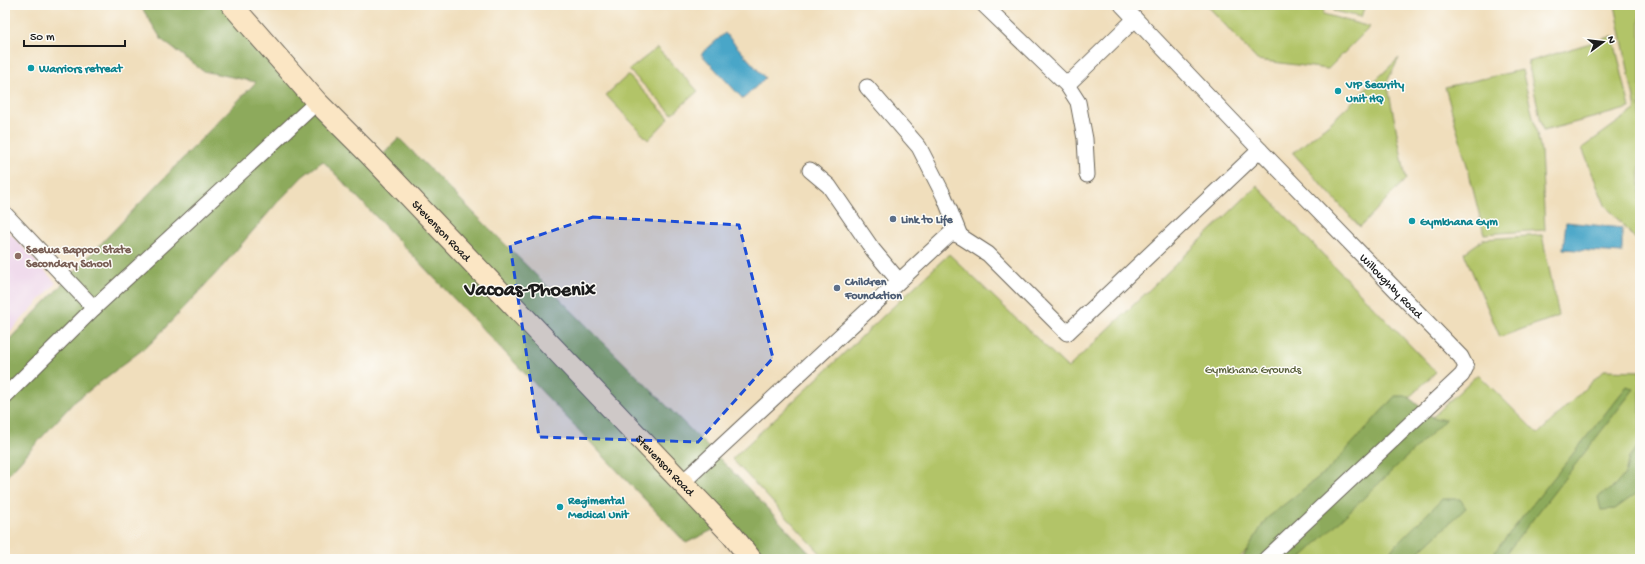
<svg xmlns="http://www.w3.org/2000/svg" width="1645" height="564" viewBox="0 0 1645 564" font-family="'Gochi Hand',sans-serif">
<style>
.built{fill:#ecd1e9}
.green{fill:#b2c467;stroke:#677042}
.forest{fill:#8daa5c;stroke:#54633c}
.water{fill:#49a6c8;stroke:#326172}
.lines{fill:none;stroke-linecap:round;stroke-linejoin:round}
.street-casing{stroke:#666054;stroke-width:17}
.secondary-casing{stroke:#666054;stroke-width:23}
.street{stroke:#fff;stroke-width:15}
.secondary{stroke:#fbe6c4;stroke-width:21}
.marked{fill:#1d4ed8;fill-opacity:0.2;stroke:#1d4ed8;stroke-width:3;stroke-dasharray:8 5;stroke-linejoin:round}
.culture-dot{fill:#0f9aa8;stroke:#fdfcf7;stroke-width:1.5}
.service-dot{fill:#5c6f8a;stroke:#fdfcf7;stroke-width:1.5}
.education-dot{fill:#8d6e63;stroke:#fdfcf7;stroke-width:1.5}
.labels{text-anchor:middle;stroke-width:3;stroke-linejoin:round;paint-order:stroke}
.culture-label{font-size:12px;font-weight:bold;fill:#0d838f;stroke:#fdfcf7;text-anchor:start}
.service-label{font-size:12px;font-weight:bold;fill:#4e5e75;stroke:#fdfcf7;text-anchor:start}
.street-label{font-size:12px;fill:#1c1c1c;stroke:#fdfcf7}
.education-label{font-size:12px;font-weight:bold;fill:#785e54;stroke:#fdfcf7;text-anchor:start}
.park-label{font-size:12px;fill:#585f3a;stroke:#fdfcf7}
.town-label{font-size:20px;font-weight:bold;fill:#1c1c1c;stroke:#fdfcf7}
</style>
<rect width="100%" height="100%" fill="#fdfcf7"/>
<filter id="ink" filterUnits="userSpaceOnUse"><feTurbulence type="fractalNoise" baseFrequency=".025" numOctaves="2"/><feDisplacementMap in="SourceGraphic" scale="8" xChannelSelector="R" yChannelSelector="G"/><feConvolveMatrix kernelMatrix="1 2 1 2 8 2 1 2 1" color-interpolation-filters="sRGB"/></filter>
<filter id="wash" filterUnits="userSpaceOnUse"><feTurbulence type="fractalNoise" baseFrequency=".012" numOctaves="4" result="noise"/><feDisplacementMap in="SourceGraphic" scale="16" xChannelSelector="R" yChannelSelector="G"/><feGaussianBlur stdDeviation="0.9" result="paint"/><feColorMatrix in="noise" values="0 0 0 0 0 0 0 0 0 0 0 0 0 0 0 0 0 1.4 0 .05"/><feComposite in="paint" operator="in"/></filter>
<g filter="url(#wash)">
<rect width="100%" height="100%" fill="#f0debc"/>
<path class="built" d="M 5,228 L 56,283 L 5,337 Z"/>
<path class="green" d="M 1207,5 L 1325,5 L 1323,14 L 1370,27 L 1328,69 L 1257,60 Z
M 1335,5 L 1365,5 L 1361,17 L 1333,11 Z
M 1615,5 L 1640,5 L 1640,244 L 1605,205 L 1582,148 L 1636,109 Z
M 1613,36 L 1630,108 L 1543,131 L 1528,62 Z
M 657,48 L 698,91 L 672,114 L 629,70 Z
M 1399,58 L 1387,82 L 1406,179 L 1360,227 L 1293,153 L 1330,123 Z
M 1522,70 L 1541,151 L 1545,230 L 1484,234 L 1468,169 L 1445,87 Z
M 628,75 L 669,118 L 648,140 L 606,95 Z
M 1257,186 L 1436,372 L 1238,559 L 826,559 L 732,459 L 949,254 L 1068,368 Z
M 1542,235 L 1559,316 L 1500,337 L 1464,253 L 1484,239 Z
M 1604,370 L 1640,371 L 1640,559 L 1283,559 L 1478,374 L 1538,434 Z"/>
<path class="forest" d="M 140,5 L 220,5 L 274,66 L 374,164 L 399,138 L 733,472 L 815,559 L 761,559 L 727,523 L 686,543 L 323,161 L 303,176 L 276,204 L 221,268 L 151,343 L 73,403 L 5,478 L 5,344 L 256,82 L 203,71 L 162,40 Z
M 1627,386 L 1634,389 L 1502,559 L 1489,559 Z
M 1395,396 L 1407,396 L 1435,419 L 1446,419 L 1300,559 L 1242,559 L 1266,519 L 1330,468 Z
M 1640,443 L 1640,491 L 1615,509 L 1601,510 L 1598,497 L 1615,486 L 1625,474 L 1629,457 Z
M 1442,499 L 1460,499 L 1466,508 L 1411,559 L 1382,559 Z"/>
<path class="water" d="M 725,33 L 765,78 L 743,99 L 701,54 Z
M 1566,222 L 1622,228 L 1622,253 L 1563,249 Z"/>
</g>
<g filter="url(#ink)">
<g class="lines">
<g class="street-casing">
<g id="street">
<path d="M 984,5 L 1067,85 L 1078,102 L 1085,139 L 1087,175"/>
<path id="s1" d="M 1122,5 L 1260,150 L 1461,357 L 1466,367 L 1462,375 L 1266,559"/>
<path d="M 1067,85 L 1135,19"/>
<path d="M 867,87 L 919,147 L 944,196 L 960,236"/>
<path d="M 810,170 L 829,186 L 873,250 L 899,281"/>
<path d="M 5,214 L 94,308"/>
<path d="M 5,396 L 94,308 L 317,102"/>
<path d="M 682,483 L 951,233 L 960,236 L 988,254 L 1067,333 L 1260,150"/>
</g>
</g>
<g class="secondary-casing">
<g id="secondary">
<path id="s2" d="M 232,5 L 317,102 L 368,153 L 732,535 L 751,559"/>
</g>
</g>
<use href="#street" class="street"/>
<use href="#secondary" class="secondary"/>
</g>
</g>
<path class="marked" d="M 593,217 L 739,225 L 773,358 L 698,442 L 539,437 L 510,245 Z"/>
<g class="culture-dot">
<circle cx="31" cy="68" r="4"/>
<circle cx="1338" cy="91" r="4"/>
<circle cx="1412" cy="221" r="4"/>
<circle cx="560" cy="507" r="4"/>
</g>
<g class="service-dot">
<circle cx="893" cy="219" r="4"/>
<circle cx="837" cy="288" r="4"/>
</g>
<circle class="education-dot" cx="18" cy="256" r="4"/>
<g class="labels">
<g class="culture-label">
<text x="39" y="72">Warriors retreat</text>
<text x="1346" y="88">VIP Security<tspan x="1346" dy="14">Unit HQ</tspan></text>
<text x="1420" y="225">Gymkhana Gym</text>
<text x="568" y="504">Regimental<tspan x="568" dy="14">Medical Unit</tspan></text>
</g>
<g class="service-label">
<text x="901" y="223">Link to Life</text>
<text x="845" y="285">Children<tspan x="845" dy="14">Foundation</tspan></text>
</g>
<g class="street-label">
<text dy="4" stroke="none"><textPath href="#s2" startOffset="308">Stevenson Road</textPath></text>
<text dy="4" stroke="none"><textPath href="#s1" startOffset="389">Willoughby Road</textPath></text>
<text dy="4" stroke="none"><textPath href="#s2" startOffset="632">Stevenson Road</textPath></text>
</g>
<g class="education-label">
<text x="26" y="253">Seewa Bappoo State<tspan x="26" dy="14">Secondary School</tspan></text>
</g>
<g class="park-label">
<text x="1253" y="373">Gymkhana Grounds</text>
</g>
<g class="town-label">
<text x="530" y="295">Vacoas-Phoenix</text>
</g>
</g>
<rect width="1645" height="564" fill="none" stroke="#fdfcf7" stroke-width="20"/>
<g transform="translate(1603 42) rotate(75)" stroke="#fdfcf7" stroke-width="3" paint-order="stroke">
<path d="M0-3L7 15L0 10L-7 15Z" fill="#1c1c1c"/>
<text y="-6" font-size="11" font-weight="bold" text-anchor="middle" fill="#1c1c1c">N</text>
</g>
<path d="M24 40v6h101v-6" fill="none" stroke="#1c1c1c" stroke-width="2"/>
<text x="30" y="40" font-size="12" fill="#1c1c1c" stroke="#fdfcf7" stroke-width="3" paint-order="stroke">50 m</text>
</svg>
